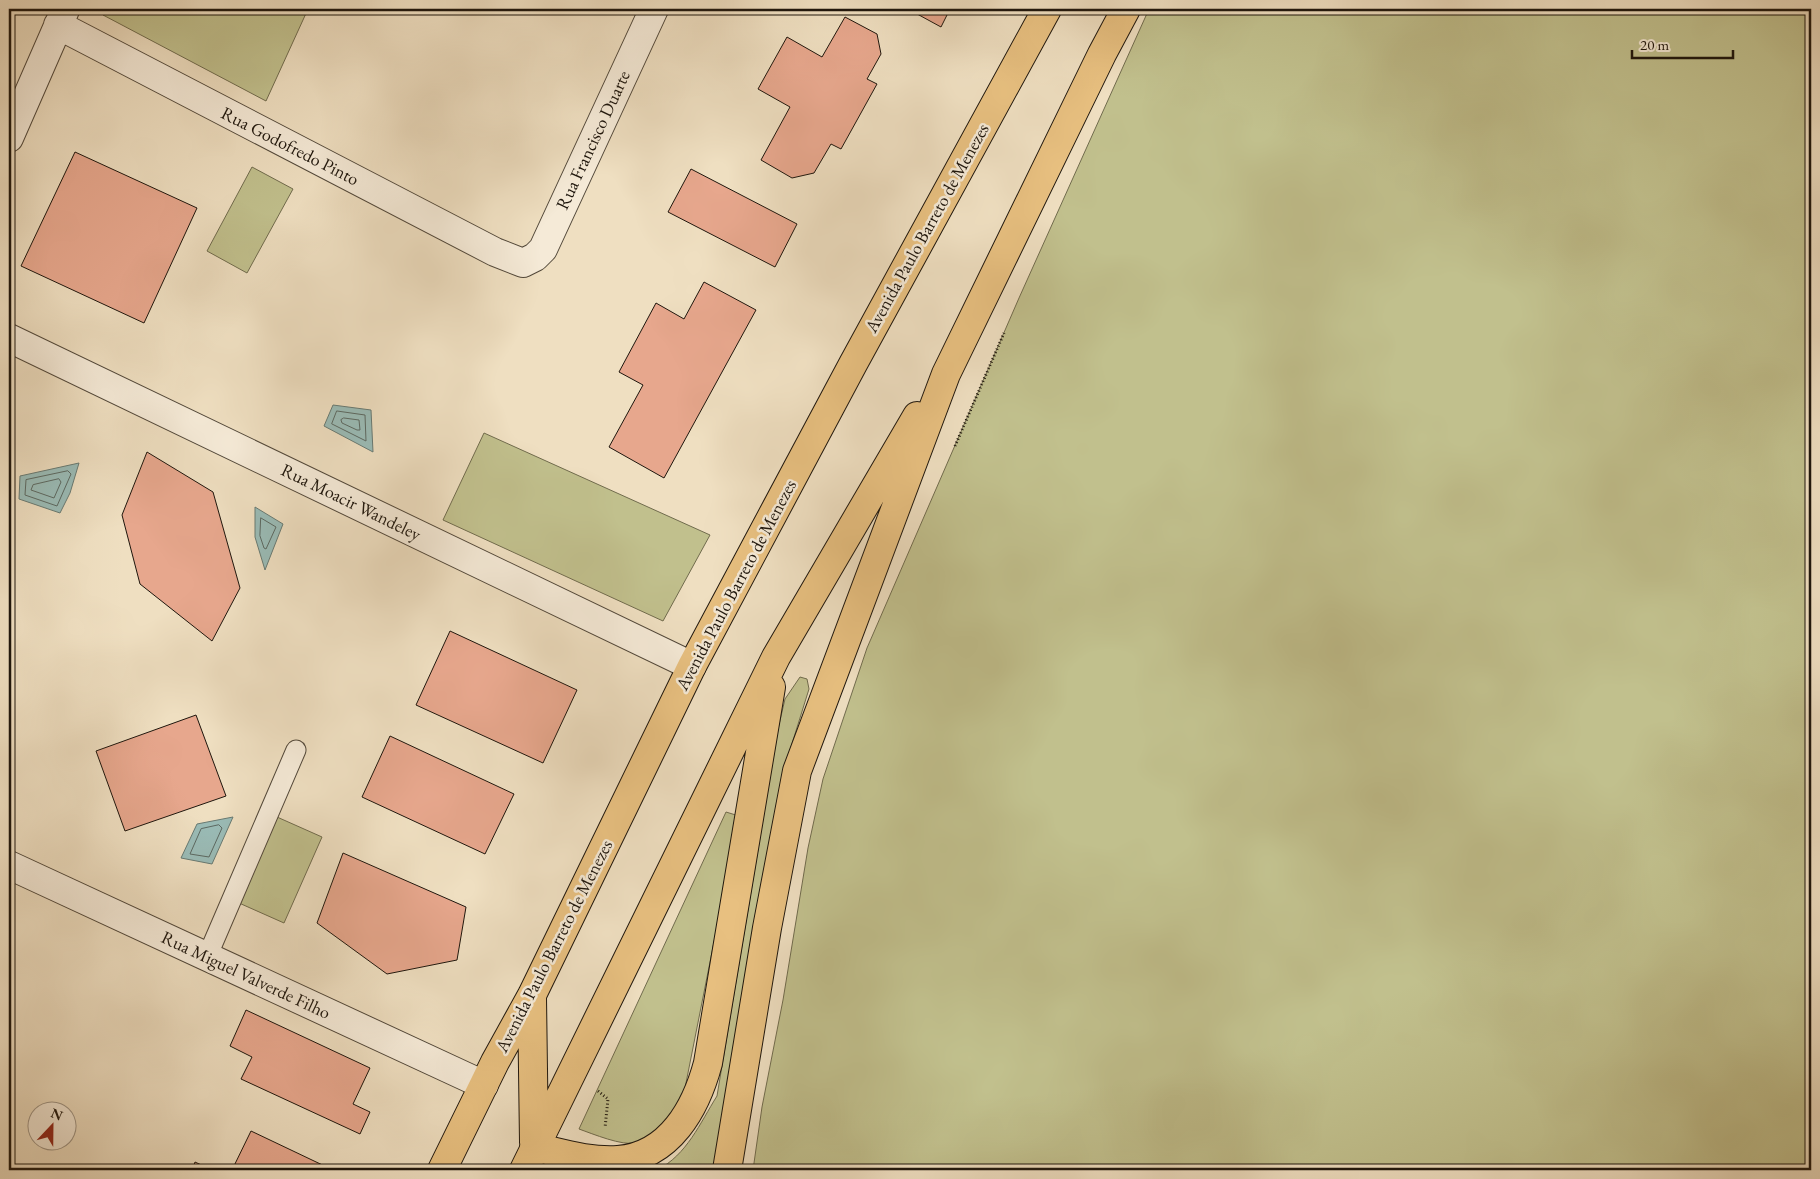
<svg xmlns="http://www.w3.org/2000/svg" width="1820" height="1179" viewBox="0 0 1820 1179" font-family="'EB Garamond',serif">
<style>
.green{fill:#c1c08d;stroke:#706b4d}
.water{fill:#9abcb7;stroke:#687a73}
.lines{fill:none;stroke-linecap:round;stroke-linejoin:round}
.shore{stroke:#5c6962;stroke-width:1}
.building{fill:#e7a78d;stroke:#1e160d}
.service-casing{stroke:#52483a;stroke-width:21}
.minor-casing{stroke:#52483a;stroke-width:30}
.primary-casing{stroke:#1e160d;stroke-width:30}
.path{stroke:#1e160d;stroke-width:3;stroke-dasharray:1 2.5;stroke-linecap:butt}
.service{stroke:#f5ead7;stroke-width:19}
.minor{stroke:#f5ead7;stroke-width:28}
.primary{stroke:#e8c080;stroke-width:28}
.labels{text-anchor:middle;stroke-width:5;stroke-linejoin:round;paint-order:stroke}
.street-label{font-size:18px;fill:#1e160d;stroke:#f5ead7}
</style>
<rect width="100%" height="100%" fill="#efdfc1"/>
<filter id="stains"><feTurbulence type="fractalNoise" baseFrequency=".004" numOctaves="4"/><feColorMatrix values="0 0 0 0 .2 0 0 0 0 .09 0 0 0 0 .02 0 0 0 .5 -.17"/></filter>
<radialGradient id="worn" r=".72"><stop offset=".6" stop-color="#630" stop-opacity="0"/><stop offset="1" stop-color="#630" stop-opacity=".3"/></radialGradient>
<path class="green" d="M 106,9 L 308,9 L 266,101 L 103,15 Z
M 1149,9 L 1811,9 L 1811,1170 L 753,1170 L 762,1107 L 783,1000 L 808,848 L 823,779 L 867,648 L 1019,298 Z
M 252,167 L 293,189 L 247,273 L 207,251 Z
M 484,433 L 710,535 L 663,621 L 443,520 Z
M 800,677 L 807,679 L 809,689 L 790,750 L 751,951 L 714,1170 L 657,1170 C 687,1155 700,1123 717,1096 L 778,729 L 785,699 Z
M 726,812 L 739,816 L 684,1093 C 673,1112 659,1137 636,1143 C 622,1146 593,1134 579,1129 Z
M 277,817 L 322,837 L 284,923 L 239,903 Z"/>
<path class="water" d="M 333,405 L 371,410 L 373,452 L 324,426 Z
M 79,463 L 70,493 L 60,513 L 19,499 L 20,476 Z
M 255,507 L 283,524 L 265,570 L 255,537 Z
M 233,817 L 212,864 L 181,858 L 197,824 Z"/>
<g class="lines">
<path class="shore" d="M 337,411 L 365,415 L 366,441 L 332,424 Z
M 344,418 L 359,420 L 360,430 L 357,430 L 342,423 L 341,420 Z
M 68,471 L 71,474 L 57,506 L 25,495 L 26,480 Z
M 59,479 L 61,482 L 54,498 L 31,490 L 33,485 Z
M 261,518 L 276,527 L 266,549 L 264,548 L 260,536 Z
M 219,825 L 222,828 L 209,857 L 190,854 L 201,829 Z"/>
</g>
<path class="building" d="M 908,9 L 950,9 L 941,27 Z
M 845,17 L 877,34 L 881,54 L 867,79 L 877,84 L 841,149 L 831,144 L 814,173 L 792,178 L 761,160 L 790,107 L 758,89 L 787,37 L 822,57 Z
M 75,152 L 197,208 L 144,323 L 21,266 Z
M 691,169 L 797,224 L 775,267 L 668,212 Z
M 704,282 L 756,310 L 664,478 L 609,447 L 643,385 L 619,372 L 656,303 L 684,319 Z
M 147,452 L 213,492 L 240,588 L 212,641 L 140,584 L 122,515 Z
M 450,631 L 577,690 L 543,763 L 416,705 Z
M 196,715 L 226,796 L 125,831 L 96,751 Z
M 390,736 L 514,794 L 485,854 L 362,797 Z
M 343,853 L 466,907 L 457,960 L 387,974 L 317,923 Z
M 246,1010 L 370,1068 L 353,1104 L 370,1112 L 360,1134 L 241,1079 L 252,1057 L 230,1046 Z
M 251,1131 L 333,1170 L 232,1170 Z
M 195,1162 L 212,1170 L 192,1170 Z"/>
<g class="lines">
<g class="service-casing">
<path id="service" d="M 207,957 L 296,750"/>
</g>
<g class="minor-casing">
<path id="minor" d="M 58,25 L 495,252 L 523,263 L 535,257 L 543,249 L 654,9
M 9,138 L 65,10
M 9,338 L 692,666
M 9,865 L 484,1085"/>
</g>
<g class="primary-casing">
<path id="primary" d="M 532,998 L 534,1142
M 534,1147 C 561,1153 590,1162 618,1160 C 670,1156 696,1108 708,1063 L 771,687
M 442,1170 L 495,1062 L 532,995 L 692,666 L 853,364 L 1047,9
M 524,1170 L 776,657 L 917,416
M 727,1170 L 767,928 L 797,771 L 946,374 L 1102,54 L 1126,9"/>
</g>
<path class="path" d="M 955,446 L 1004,333
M 598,1091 L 608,1099 L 605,1128"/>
<use href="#service" class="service"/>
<use href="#minor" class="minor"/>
<use href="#primary" class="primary"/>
</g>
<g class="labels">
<g class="street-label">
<text transform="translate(593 140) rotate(-65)" y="6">Rua Francisco Duarte</text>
<text transform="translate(290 146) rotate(27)" y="6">Rua Godofredo Pinto</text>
<text transform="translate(927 228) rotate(-61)" y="6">Avenida Paulo Barreto de Menezes</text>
<text transform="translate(351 502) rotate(26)" y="6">Rua Moacir Wandeley</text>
<text transform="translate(736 585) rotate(-62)" y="6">Avenida Paulo Barreto de Menezes</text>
<text transform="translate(554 946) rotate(-63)" y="6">Avenida Paulo Barreto de Menezes</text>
<text transform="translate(246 975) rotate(25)" y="6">Rua Miguel Valverde Filho</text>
</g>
</g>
<rect width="1820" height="1179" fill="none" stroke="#efdfc1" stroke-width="30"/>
<rect x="10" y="10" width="1800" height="1159" fill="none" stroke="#1e160d" stroke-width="2.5"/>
<rect x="15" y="15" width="1790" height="1149" fill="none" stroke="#1e160d"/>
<g transform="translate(52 1126) rotate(22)"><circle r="24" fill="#f5ead7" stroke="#9f9586"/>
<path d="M0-4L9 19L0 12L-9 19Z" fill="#8f2418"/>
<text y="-8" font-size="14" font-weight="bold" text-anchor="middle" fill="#1e160d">N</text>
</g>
<path d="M1632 50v8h101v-8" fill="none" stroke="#1e160d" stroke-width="2.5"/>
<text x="1640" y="50" font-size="15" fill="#1e160d" stroke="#f5ead7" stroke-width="4" paint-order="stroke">20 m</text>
<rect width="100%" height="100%" filter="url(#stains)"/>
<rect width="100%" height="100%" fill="url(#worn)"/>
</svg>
